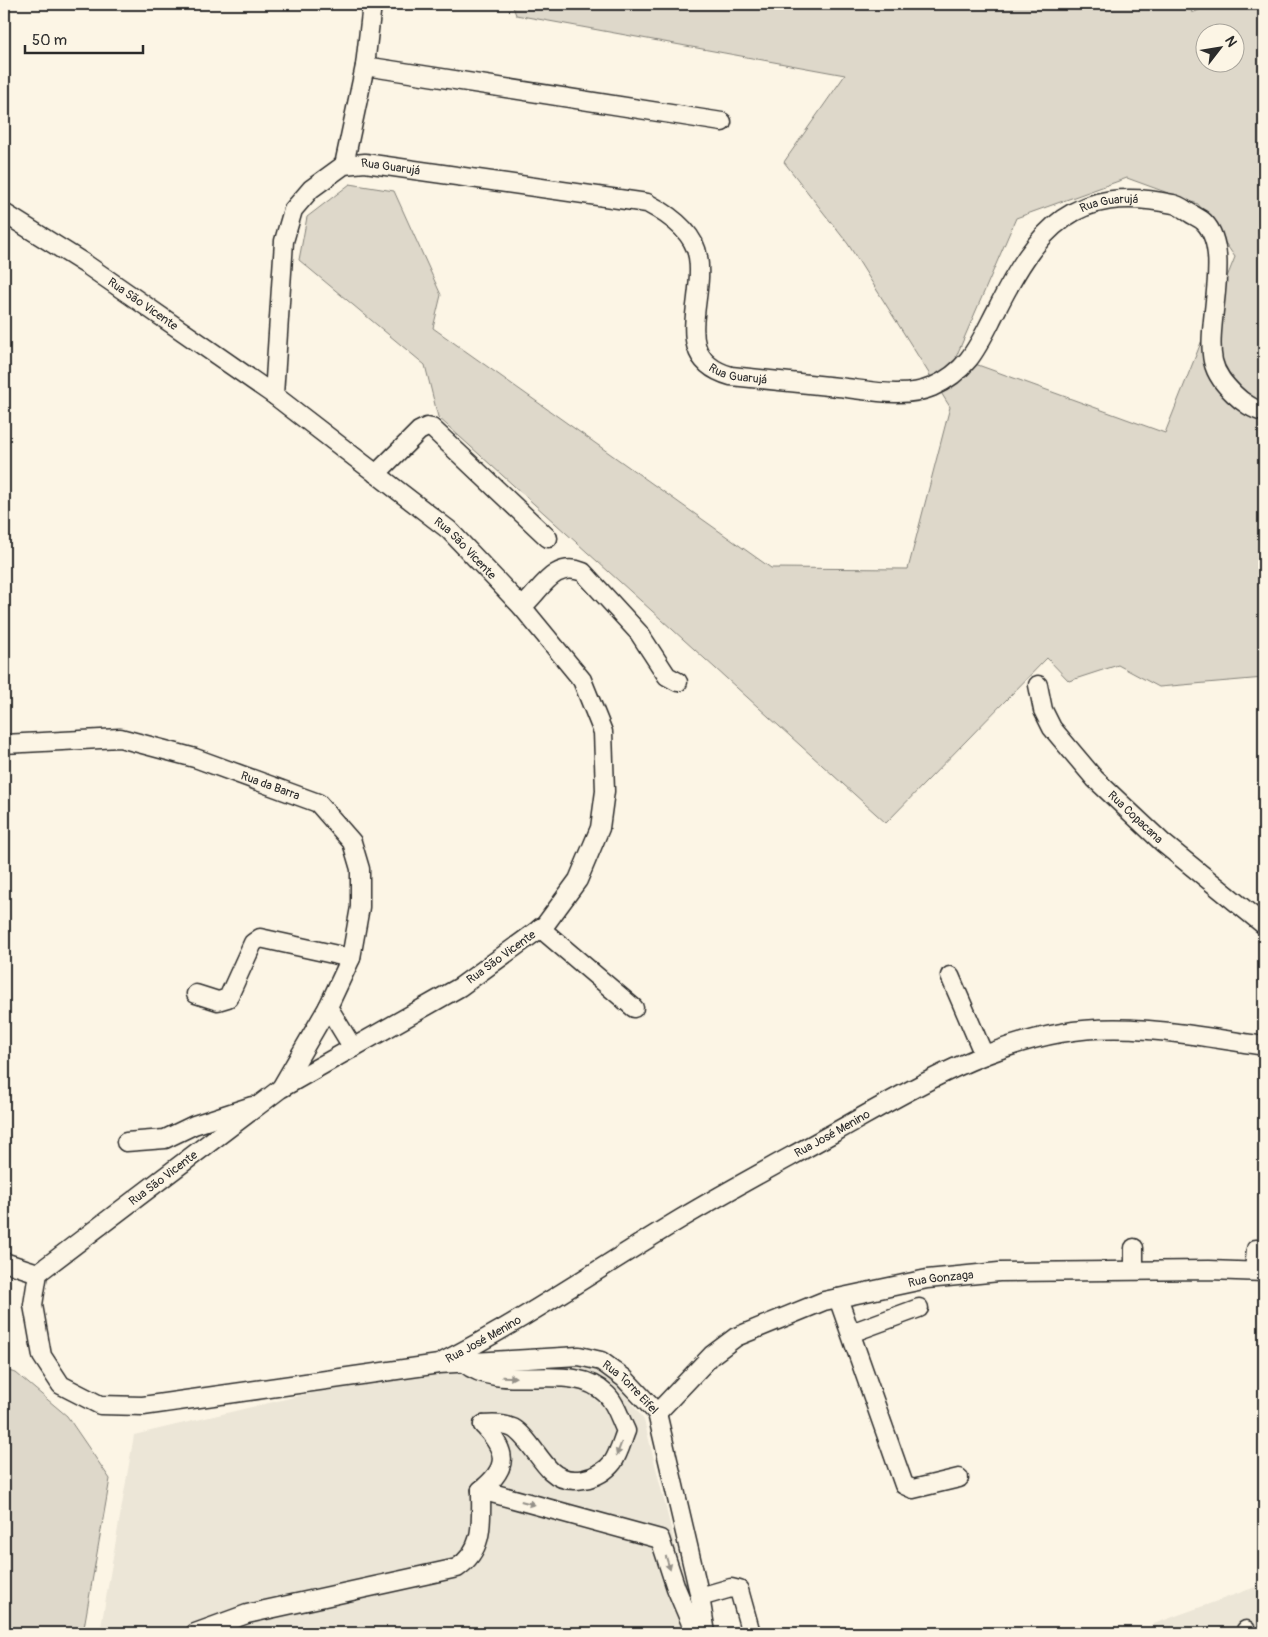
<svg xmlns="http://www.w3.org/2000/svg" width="1268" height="1637" viewBox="0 0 1268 1637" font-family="Pangolin,sans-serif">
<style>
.built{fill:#ece6d7}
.green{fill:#ded8ca;stroke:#84827a;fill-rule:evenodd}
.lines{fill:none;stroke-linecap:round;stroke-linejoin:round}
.minor-casing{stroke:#2b2b2b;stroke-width:21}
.minor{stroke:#fcf5e5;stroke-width:18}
.oneway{fill:#949088}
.labels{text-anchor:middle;stroke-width:4.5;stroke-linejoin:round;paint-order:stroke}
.street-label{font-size:12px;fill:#2b2b2b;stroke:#fcf5e5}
</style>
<rect width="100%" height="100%" fill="#fcf5e5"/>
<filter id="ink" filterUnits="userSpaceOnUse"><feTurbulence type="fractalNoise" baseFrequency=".02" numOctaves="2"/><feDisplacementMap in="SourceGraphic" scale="10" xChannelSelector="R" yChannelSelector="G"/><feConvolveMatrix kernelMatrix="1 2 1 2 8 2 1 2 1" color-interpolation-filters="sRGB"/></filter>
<g filter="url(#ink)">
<path class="built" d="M 576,1365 L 603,1369 L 618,1385 L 644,1420 L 697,1633 L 100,1633 L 134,1435 L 361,1381 L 461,1370 Z
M 1264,1584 L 1264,1633 L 1154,1633 L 1151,1625 Z"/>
<path class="green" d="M 512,4 L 1190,4 L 1192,13 L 1213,4 L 1264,4 L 1264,678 L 1159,687 L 1118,665 L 1069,681 L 1047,658 L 886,823 L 438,417 L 425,365 L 299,260 L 307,217 L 350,184 L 394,191 L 441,295 L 433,328 L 771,568 L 908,569 L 950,407 L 848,244 L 784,162 L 845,75 L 516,15 ZM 1206,32 L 1236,32 L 1236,62 L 1206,62 ZM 1127,178 L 1198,204 L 1235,257 L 1165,433 L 956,357 L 1016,218 Z
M 4,1370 L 16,1373 L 67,1416 L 110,1479 L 83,1633 L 4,1633 Z"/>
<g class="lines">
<g class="minor-casing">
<g id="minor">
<path d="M 365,66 L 722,122"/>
<path d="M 344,165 L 365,66 L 372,4"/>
<path id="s1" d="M 4,213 L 87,265 L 274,395 L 449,530 L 522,607 L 582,680 L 603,732 L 605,791 L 600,828 L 578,880 L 545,925 L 460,987 L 280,1089 L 38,1273 L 33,1305 L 42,1356 L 61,1385 L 100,1405 L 143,1406 L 439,1364 L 579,1356 L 601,1361 L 624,1378 L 657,1413 L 700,1597 L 706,1633"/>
<path id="s2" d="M 274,395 L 284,241 L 293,210 L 311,189 L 344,165 L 365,163 L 647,203 C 668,214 694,231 698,257 C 706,300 669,359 731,376 C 767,380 802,383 838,387 C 867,390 904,399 932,387 C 969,371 979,344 996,311 C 1037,229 1074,183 1173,204 C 1179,205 1185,210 1190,213 C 1194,216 1200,218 1204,222 C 1233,251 1205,323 1213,361 C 1216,375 1225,385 1234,394 C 1242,402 1254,410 1264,412"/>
<path d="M 376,474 L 419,431 L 427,427 L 432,428 L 548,538"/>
<path d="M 522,607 C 541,591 553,560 583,572 L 639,633 L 667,676 L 678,682"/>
<path id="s3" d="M 1038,685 L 1043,710 L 1052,728 L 1095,779 L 1163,843 L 1264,925"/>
<path id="s4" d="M 4,744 L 120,738 L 195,758 L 318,803 L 352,842 L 360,869 L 360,907 L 351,958 L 328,1007 L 281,1088"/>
<path d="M 540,928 L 634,1008"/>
<path d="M 950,976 L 984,1055"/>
<path d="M 196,994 L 218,1001 L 228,998 L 253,943 L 260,938 L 351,958"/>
<path d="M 328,1007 L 353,1048"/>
<path d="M 126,1142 L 165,1139 L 194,1125 L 252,1106"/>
<path d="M 1134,1248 L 1134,1270"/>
<path d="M 4,1262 L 38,1273"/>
<path d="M 1254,1271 L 1256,1249"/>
<path d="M 838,1298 L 904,1485 L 913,1489 L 959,1478"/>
<path d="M 851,1333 L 919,1308"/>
<path id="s5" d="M 444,1361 C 526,1319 602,1266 682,1218 C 732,1188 785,1160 837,1131 C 908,1091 978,1048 1061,1033 C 1127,1021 1198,1036 1264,1046"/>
<path d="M 464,1363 C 503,1395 572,1359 606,1394 C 616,1403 620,1419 626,1431 C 622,1441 619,1453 613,1462 C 599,1480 568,1487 551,1471 C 540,1461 526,1435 513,1428 C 504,1424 493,1424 483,1425"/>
<path id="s6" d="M 657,1413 L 712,1355 L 736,1337 L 824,1301 L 838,1298 L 927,1279 L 999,1272 L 1209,1270 L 1264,1272"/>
<path d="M 481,1490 L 660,1539 L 676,1588 L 695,1633"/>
<path d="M 481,1490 C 510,1467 507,1451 483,1425"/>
<path d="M 700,1597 L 731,1588 L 739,1590 L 751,1633"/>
<path d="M 1246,1630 L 1247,1633"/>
<path d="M 195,1633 L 247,1614 L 457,1568 C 485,1549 481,1521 481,1490"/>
</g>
</g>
<use href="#minor" class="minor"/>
</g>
<defs><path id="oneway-solid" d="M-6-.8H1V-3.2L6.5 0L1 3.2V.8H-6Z" transform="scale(1.25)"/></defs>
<g class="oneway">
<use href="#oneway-solid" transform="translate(509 1377) rotate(2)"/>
<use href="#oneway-solid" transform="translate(619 1449) rotate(111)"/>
<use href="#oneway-solid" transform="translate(528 1503) rotate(15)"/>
<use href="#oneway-solid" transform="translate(668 1563) rotate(72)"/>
</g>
</g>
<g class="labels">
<g class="street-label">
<text dy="4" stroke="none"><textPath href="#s2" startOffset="302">Rua Guarujá</textPath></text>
<text dy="4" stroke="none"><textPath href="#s2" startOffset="1245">Rua Guarujá</textPath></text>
<text dy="4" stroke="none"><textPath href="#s1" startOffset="166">Rua São Vicente</textPath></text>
<text dy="4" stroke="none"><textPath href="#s2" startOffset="782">Rua Guarujá</textPath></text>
<text dy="4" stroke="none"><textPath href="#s1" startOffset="571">Rua São Vicente</textPath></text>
<text dy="4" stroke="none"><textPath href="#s4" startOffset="274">Rua da Barra</textPath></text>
<text dy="4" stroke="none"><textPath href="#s3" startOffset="168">Rua Copacana</textPath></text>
<text transform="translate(501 957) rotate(-36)" y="4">Rua São Vicente</text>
<text dy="4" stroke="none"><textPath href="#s5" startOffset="450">Rua José Menino</textPath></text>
<text transform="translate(163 1178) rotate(-37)" y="4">Rua São Vicente</text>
<text dy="4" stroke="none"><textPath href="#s6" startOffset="324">Rua Gonzaga</textPath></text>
<text dy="4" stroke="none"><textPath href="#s5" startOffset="45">Rua José Menino</textPath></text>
<text dy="4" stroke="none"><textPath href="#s1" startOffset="2335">Rua Torre Eifel</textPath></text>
</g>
</g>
<rect width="1268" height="1637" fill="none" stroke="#fcf5e5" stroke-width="20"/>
<rect x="10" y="10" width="1248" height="1617" fill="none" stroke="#2b2b2b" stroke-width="2" filter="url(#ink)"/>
<g transform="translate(1220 48) rotate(59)"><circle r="24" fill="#fcf5e5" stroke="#a8a49b"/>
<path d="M0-4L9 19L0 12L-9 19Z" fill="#2b2b2b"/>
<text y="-8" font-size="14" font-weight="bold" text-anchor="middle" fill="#2b2b2b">N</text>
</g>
<path d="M25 45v8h118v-8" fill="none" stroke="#2b2b2b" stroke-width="2.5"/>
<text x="32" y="45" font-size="15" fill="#2b2b2b" stroke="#fcf5e5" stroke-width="4" paint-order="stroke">50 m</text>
</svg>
